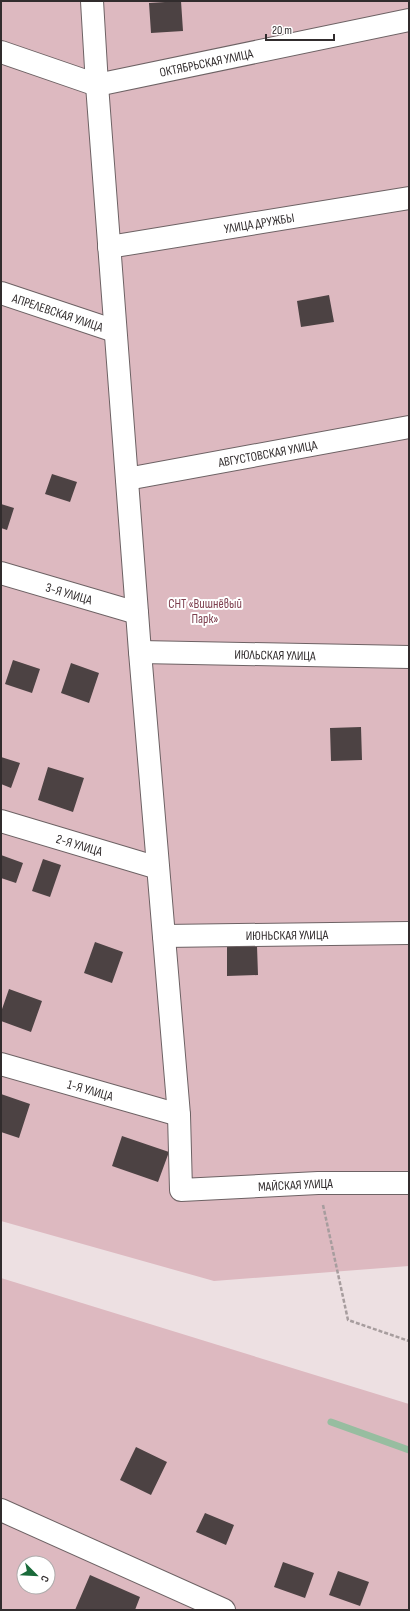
<svg xmlns="http://www.w3.org/2000/svg" width="410" height="1611" viewBox="0 0 410 1611" font-family="'Sofia Sans Condensed',sans-serif">
<style>
.green{fill:#ddb9c0;fill-rule:evenodd}
.lines{fill:none;stroke-linecap:round;stroke-linejoin:round}
.stream{stroke:#97bda0;stroke-width:7}
.building{fill:#4c4243}
.minor-casing{stroke:#6d6264;stroke-width:24}
.path{stroke:#a79d9e;stroke-width:2.5;stroke-dasharray:4 2;stroke-linecap:butt}
.minor{stroke:#fff;stroke-width:22}
.labels{text-anchor:middle;stroke-width:4;stroke-linejoin:round;paint-order:stroke}
.street-label{font-size:13px;fill:#312c2d;stroke:#fff}
.park-label{font-size:13px;fill:#7f4150;stroke:#fff}
</style>
<rect width="100%" height="100%" fill="#ede0e2"/>
<path class="green" d="M 1,1 L 409,1 L 409,1266 L 214,1281 L 1,1221 Z
M 1,1278 L 409,1404 L 409,1610 L 1,1610 ZM 24,1563 L 48,1563 L 48,1587 L 24,1587 Z"/>
<g class="lines">
<path class="stream" d="M 331,1422 L 409,1450"/>
</g>
<path class="building" d="M 181,1 L 183,31 L 151,33 L 149,3 Z
M 329,295 L 334,322 L 301,327 L 297,301 Z
M 52,474 L 77,482 L 70,502 L 45,494 Z
M 1,504 L 14,508 L 7,530 L 1,528 Z
M 13,660 L 40,669 L 32,693 L 5,684 Z
M 71,663 L 99,673 L 89,703 L 61,693 Z
M 361,727 L 362,760 L 331,761 L 330,728 Z
M 1,757 L 20,763 L 11,788 L 1,784 Z
M 48,767 L 84,778 L 73,812 L 38,800 Z
M 1,855 L 23,863 L 16,883 L 1,878 Z
M 43,859 L 61,865 L 50,897 L 32,891 Z
M 95,942 L 123,952 L 112,983 L 84,973 Z
M 227,946 L 257,946 L 258,975 L 227,976 Z
M 9,989 L 42,1001 L 31,1032 L 1,1021 L 1,1012 Z
M 1,1094 L 30,1104 L 19,1138 L 1,1132 Z
M 122,1136 L 169,1152 L 158,1182 L 112,1166 Z
M 136,1447 L 167,1462 L 151,1495 L 120,1480 Z
M 205,1513 L 234,1525 L 226,1545 L 196,1532 Z
M 283,1562 L 314,1573 L 305,1598 L 274,1587 Z
M 338,1571 L 369,1582 L 360,1606 L 329,1595 Z
M 90,1575 L 140,1597 L 135,1610 L 75,1610 Z"/>
<g class="lines">
<g class="minor-casing">
<g id="minor">
<path id="s1" d="M 92,1 L 97,85 L 140,652 L 179,1115 L 181,1190 L 318,1183 L 409,1183"/>
<path id="s2" d="M 1,52 L 97,85 L 409,20"/>
<path id="s3" d="M 109,247 L 409,198"/>
<path id="s4" d="M 1,293 L 115,331"/>
<path id="s5" d="M 127,479 L 409,427"/>
<path id="s6" d="M 1,573 L 137,613"/>
<path id="s7" d="M 140,652 L 409,657"/>
<path id="s8" d="M 1,821 L 158,868"/>
<path id="s9" d="M 164,936 L 409,933"/>
<path id="s10" d="M 1,1064 L 179,1115"/>
<path d="M 1,1510 L 224,1610"/>
</g>
</g>
<path class="path" d="M 323,1205 L 348,1320 L 409,1341"/>
<use href="#minor" class="minor"/>
</g>
<g class="labels">
<g class="street-label">
<text dy="5" stroke="none"><textPath href="#s2" startOffset="213">ОКТЯБРЬСКАЯ УЛИЦА</textPath></text>
<text dy="5" stroke="none"><textPath href="#s3" startOffset="152">УЛИЦА ДРУЖБЫ</textPath></text>
<text dy="5" stroke="none"><textPath href="#s4" startOffset="60">АПРЕЛЕВСКАЯ УЛИЦА</textPath></text>
<text dy="5" stroke="none"><textPath href="#s5" startOffset="143">АВГУСТОВСКАЯ УЛИЦА</textPath></text>
<text dy="5" stroke="none"><textPath href="#s6" startOffset="71">3-Я УЛИЦА</textPath></text>
<text dy="5" stroke="none"><textPath href="#s7" startOffset="135">ИЮЛЬСКАЯ УЛИЦА</textPath></text>
<text dy="5" stroke="none"><textPath href="#s8" startOffset="82">2-Я УЛИЦА</textPath></text>
<text dy="5" stroke="none"><textPath href="#s9" startOffset="123">ИЮНЬСКАЯ УЛИЦА</textPath></text>
<text dy="5" stroke="none"><textPath href="#s10" startOffset="93">1-Я УЛИЦА</textPath></text>
<text dy="5" stroke="none"><textPath href="#s1" startOffset="1307">МАЙСКАЯ УЛИЦА</textPath></text>
</g>
<g class="park-label">
<text x="205" y="608">СНТ «Вишнёвый<tspan x="205" dy="15">Парк»</tspan></text>
</g>
</g>
<rect width="410" height="1611" fill="none" stroke="#312c2d" stroke-width="4"/>
<g transform="translate(36 1575) rotate(114)"><circle r="19" fill="#ffffff" stroke="#adabab"/>
<path d="M0-3L7 15L0 10L-7 15Z" fill="#1a6a3a"/>
<text y="-6" font-size="11" font-weight="bold" text-anchor="middle" fill="#312c2d">С</text>
</g>
<path d="M266 34v6h68v-6" fill="none" stroke="#312c2d" stroke-width="2"/>
<text x="272" y="34" font-size="12" fill="#312c2d" stroke="#ffffff" stroke-width="3" paint-order="stroke">20 m</text>
</svg>
